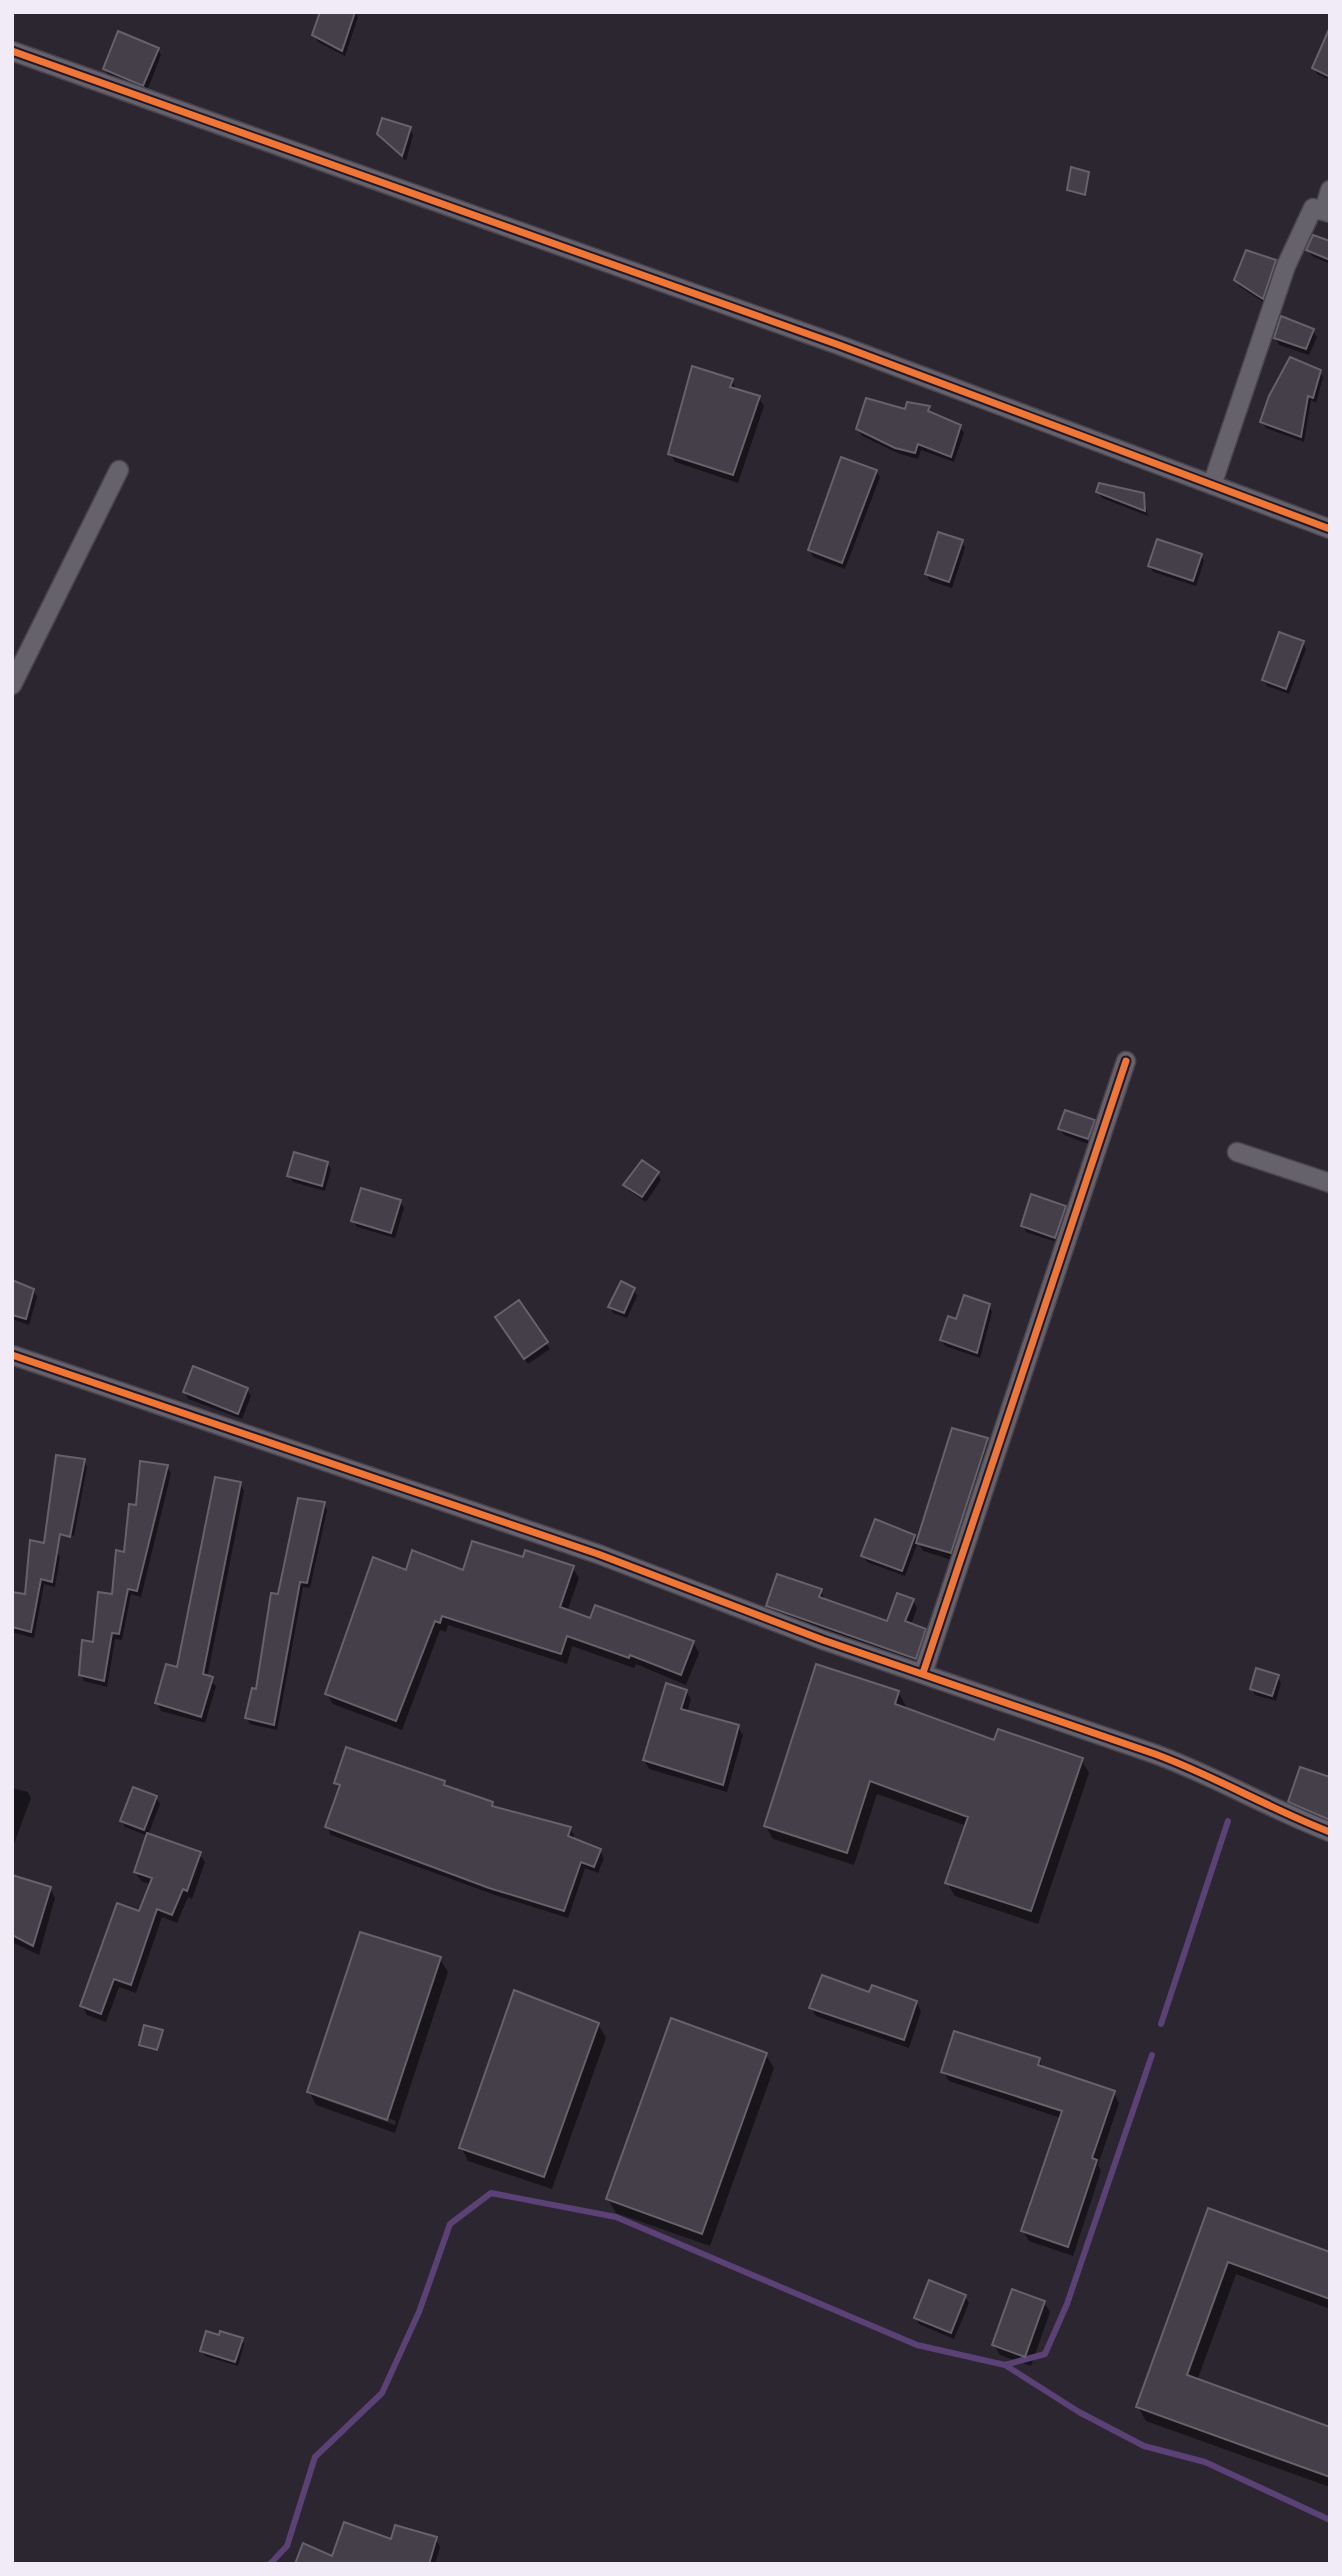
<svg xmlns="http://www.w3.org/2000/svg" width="1342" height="2576" viewBox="0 0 1342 2576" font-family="'Work Sans',sans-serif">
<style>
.shadow{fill:#0007;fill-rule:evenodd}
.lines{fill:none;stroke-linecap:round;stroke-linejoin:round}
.stream{stroke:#5b4175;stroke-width:6}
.building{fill:#443f48;stroke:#66616b;stroke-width:2}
.minor-casing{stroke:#49444d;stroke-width:21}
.minor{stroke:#66626b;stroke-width:18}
.cycleway-casing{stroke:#22192b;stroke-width:11}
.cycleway{stroke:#f07635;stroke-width:7}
</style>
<rect width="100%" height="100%" fill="#2c2631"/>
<path class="shadow" d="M 322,12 L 355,12 L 358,17 L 345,56 L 318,42 L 314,35 Z
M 158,49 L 161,55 L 147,91 L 108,75 L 105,69 Z
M 1330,51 L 1330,80 L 1317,74 L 1314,68 Z
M 410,129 L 413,135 L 406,161 L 379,134 Z
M 1088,173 L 1086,197 L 1070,192 L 1068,189 Z
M 1330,242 L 1330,264 L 1312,256 L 1308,250 Z
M 1275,262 L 1279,268 L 1266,304 L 1239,286 L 1236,280 Z
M 1313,331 L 1317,337 L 1309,355 L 1279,345 L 1275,338 Z
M 1319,371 L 1323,377 L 1316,403 L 1311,400 L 1304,442 L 1266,428 L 1262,421 Z
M 732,381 L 737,391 L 759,398 L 764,406 L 738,483 L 675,462 L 670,453 Z
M 929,408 L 932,414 L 960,427 L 964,433 L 954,462 L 921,450 L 918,459 L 900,454 L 862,436 L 858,429 L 906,411 Z
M 876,471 L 880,477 L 845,569 L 813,557 L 810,550 Z
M 1098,492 L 1143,495 L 1148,516 L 1102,498 Z
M 962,541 L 965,548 L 952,588 L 930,581 L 926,574 Z
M 1201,555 L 1204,561 L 1196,586 L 1153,572 L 1150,566 Z
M 1303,642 L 1306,649 L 1289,694 L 1267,686 L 1264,679 Z
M 1093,1121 L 1097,1127 L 1091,1145 L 1064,1135 L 1060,1129 Z
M 327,1163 L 331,1169 L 325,1191 L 293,1182 L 289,1176 Z
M 658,1174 L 661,1180 L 646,1202 L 629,1191 L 625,1185 Z
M 400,1201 L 404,1208 L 395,1238 L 357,1227 L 353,1221 Z
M 1065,1208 L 1068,1214 L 1059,1243 L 1026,1232 L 1023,1226 Z
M 12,1287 L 33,1290 L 37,1297 L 29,1325 L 12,1319 Z
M 634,1289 L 637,1296 L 627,1318 L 613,1313 L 610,1307 Z
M 989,1305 L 992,1312 L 980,1358 L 945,1346 L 942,1340 L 957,1321 Z
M 500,1324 L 546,1343 L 550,1349 L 528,1364 Z
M 247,1390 L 251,1396 L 242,1419 L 188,1399 L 185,1392 Z
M 987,1440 L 992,1448 L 955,1561 L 923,1551 L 918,1543 Z
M 84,1461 L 87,1467 L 74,1536 L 52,1530 Z
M 167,1467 L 171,1473 L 141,1597 L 131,1594 L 122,1640 L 115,1639 L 107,1687 L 84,1681 L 81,1674 L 113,1596 L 137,1507 Z
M 240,1483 L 244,1491 L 207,1678 L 216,1686 L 205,1723 L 161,1711 L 157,1703 L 178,1669 Z
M 324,1504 L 327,1510 L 310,1588 L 303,1587 L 277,1730 L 250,1724 L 247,1718 L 257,1691 L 280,1596 Z
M 914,1536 L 918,1542 L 905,1576 L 867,1562 L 863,1556 Z
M 56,1551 L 60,1557 L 55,1587 L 44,1584 L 34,1638 L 12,1632 L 12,1593 L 27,1596 Z
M 524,1560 L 572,1567 L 579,1578 L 567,1612 L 693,1642 L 699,1653 L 686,1685 L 636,1664 L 634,1668 L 572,1646 L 567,1664 L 448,1625 L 446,1632 L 440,1630 L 402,1730 L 333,1704 L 327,1694 L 407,1572 L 464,1572 Z
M 821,1591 L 825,1601 L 888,1623 L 913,1600 L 917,1608 L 911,1625 L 924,1630 L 929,1638 L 920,1666 L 772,1614 L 768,1606 Z
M 1278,1677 L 1281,1683 L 1276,1701 L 1255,1695 L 1252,1689 Z
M 686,1691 L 691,1699 L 687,1712 L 738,1727 L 743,1735 L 727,1792 L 649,1769 L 644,1760 Z
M 898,1692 L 906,1706 L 904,1709 L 995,1742 L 1081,1759 L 1089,1773 L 1038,1924 L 955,1896 L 947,1883 L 967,1826 L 877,1794 L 854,1865 L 773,1839 L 765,1825 Z
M 1330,1779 L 1330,1827 L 1296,1812 L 1290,1802 Z
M 336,1783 L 444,1783 L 447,1788 L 492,1803 L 495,1808 L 570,1828 L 574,1836 L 573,1840 L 599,1850 L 604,1858 L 598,1873 L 585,1868 L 568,1918 L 495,1895 L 331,1835 L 327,1827 L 340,1790 Z
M 12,1788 L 28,1792 L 31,1798 L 12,1849 Z
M 156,1798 L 160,1804 L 148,1835 L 199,1853 L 205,1862 L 192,1899 L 188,1897 L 177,1923 L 162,1917 L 136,1993 L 119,1987 L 106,2022 L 87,2015 L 82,2005 L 140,1913 L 152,1885 L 141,1881 L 135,1872 L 148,1836 L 125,1827 L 122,1821 Z
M 12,1877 L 50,1888 L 55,1898 L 39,1955 L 12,1942 Z
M 440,1959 L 448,1972 L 395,2133 L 316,2105 L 309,2091 ZM 317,2093 L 396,2121 L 395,2125 L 317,2097 Z
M 871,1994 L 916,2002 L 921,2011 L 909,2048 L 816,2016 L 811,2008 Z
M 598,2024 L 606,2038 L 552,2189 L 468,2161 L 461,2147 Z
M 162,2031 L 158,2052 L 142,2047 L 141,2045 Z
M 766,2055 L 774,2068 L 710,2246 L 616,2213 L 608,2199 Z
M 1039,2060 L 1044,2069 L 1114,2093 L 1119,2103 L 1098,2165 L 1101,2171 L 1073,2256 L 1029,2241 L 1023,2231 L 1061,2118 L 949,2081 L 943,2071 Z
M 1209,2210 L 1330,2254 L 1330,2309 L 1236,2274 L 1197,2381 L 1330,2429 L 1330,2487 L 1146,2421 L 1138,2407 Z
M 965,2297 L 969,2303 L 954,2339 L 919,2324 L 915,2318 Z
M 1044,2302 L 1050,2312 L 1031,2366 L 1000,2355 L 994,2345 Z
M 242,2339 L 244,2344 L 238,2366 L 205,2356 L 202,2351 Z
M 435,2538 L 440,2547 L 435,2564 L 296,2564 L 333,2558 L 392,2542 Z"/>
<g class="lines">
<path class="stream" d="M 1161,2024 L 1228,1821
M 1005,2365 L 1079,2412 L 1144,2446 L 1205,2462 L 1330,2520
M 270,2564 L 287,2546 L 315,2457 L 382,2393 L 419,2312 L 450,2224 L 491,2193 L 616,2217 L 917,2345 L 1005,2365 L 1045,2354 L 1067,2304 L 1152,2055"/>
</g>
<path class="building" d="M 320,12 L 355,12 L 342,51 L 312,35 Z
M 1330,27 L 1330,77 L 1312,68 Z
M 118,31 L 159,48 L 143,86 L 103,69 Z
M 382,118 L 411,127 L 402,156 L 377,134 Z
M 1071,167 L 1089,172 L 1085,195 L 1067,190 Z
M 1313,235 L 1330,241 L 1330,260 L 1306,250 Z
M 1246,250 L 1276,260 L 1263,299 L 1234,280 Z
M 1281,316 L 1314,329 L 1306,349 L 1274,338 Z
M 1290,357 L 1321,370 L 1313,398 L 1308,396 L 1301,437 L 1260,422 L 1269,396 Z
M 692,366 L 733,379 L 730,387 L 760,396 L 733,475 L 668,454 Z
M 866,398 L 905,409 L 907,402 L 930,406 L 928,411 L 961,425 L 951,457 L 918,444 L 915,453 L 895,448 L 856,429 Z
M 841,457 L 877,470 L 842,563 L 808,550 Z
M 1099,483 L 1144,493 L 1145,511 L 1096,492 Z
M 938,532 L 963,540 L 949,582 L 925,574 Z
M 1157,539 L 1202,554 L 1193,581 L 1148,566 Z
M 1279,632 L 1304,641 L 1286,689 L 1262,680 Z
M 1065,1110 L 1095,1120 L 1088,1139 L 1058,1129 Z
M 294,1152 L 328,1162 L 322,1186 L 287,1176 Z
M 642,1160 L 659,1172 L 642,1197 L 623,1185 Z
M 361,1188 L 401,1200 L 391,1233 L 351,1221 Z
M 1031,1194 L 1066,1206 L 1055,1238 L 1021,1226 Z
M 12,1280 L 34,1289 L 26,1319 L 12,1315 Z
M 621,1281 L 635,1288 L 624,1313 L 608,1307 Z
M 964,1295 L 990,1304 L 977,1353 L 940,1340 L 948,1316 L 956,1319 Z
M 519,1300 L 548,1342 L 524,1359 L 495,1317 Z
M 193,1366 L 248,1388 L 238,1414 L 183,1392 Z
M 952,1428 L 988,1438 L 951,1553 L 916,1543 Z
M 56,1455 L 85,1459 L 70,1537 L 60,1534 L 52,1582 L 41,1579 L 31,1632 L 12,1627 L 12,1592 L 25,1594 L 30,1540 L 44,1543 Z
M 140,1461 L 168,1465 L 137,1591 L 128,1589 L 119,1634 L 112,1633 L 104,1681 L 79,1675 L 82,1640 L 93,1642 L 98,1592 L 112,1594 L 116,1550 L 124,1552 L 129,1504 L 136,1505 Z
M 215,1477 L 241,1482 L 203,1674 L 213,1677 L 201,1717 L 155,1703 L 166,1664 L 177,1667 Z
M 298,1498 L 325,1502 L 307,1583 L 300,1582 L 274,1725 L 245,1718 L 252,1688 L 256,1689 L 271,1593 L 278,1594 Z
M 875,1519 L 915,1535 L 902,1571 L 861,1556 Z
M 472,1541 L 523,1557 L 525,1550 L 574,1566 L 560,1607 L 590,1618 L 595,1605 L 694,1641 L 681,1675 L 630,1655 L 629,1658 L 567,1636 L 561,1654 L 442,1616 L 440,1623 L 435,1621 L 396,1721 L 325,1694 L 373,1557 L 406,1570 L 412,1550 L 463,1570 Z
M 777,1574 L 822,1589 L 819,1597 L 887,1621 L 897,1593 L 914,1599 L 905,1621 L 926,1629 L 916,1659 L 766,1606 Z
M 816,1664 L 899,1691 L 895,1704 L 994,1740 L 998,1729 L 1083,1758 L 1031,1911 L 945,1883 L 968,1817 L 870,1781 L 847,1853 L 764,1826 Z
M 1256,1668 L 1279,1675 L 1272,1696 L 1250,1689 Z
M 666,1683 L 687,1690 L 681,1709 L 739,1725 L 723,1785 L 643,1760 Z
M 346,1747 L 445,1781 L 444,1785 L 493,1802 L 492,1806 L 571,1827 L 568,1836 L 601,1849 L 594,1867 L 581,1862 L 564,1911 L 489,1888 L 325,1827 L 340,1785 L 334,1783 Z
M 1300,1767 L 1330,1777 L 1330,1820 L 1288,1802 Z
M 133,1787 L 157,1796 L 144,1830 L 120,1821 Z
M 147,1833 L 201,1852 L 187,1891 L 183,1889 L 172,1915 L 157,1909 L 131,1985 L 114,1979 L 101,2014 L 80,2006 L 117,1903 L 139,1911 L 152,1878 L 134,1872 Z
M 12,1875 L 51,1887 L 33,1946 L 12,1935 Z
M 360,1932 L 441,1957 L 387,2120 L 307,2092 Z
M 822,1975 L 869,1992 L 872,1985 L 917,2001 L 904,2040 L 809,2008 Z
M 514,1990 L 599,2023 L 544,2177 L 459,2148 Z
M 671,2018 L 767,2053 L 702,2234 L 606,2199 Z
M 144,2025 L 163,2030 L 157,2050 L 139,2045 Z
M 954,2031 L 1040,2058 L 1038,2065 L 1115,2091 L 1092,2158 L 1097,2160 L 1068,2247 L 1021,2231 L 1062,2111 L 941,2072 Z
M 1208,2208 L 1330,2252 L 1330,2299 L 1228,2262 L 1187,2375 L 1330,2427 L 1330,2477 L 1136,2407 Z
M 929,2280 L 966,2295 L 951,2333 L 914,2318 Z
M 1012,2289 L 1045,2301 L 1025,2357 L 992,2345 Z
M 206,2331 L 219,2335 L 220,2331 L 243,2338 L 235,2362 L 200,2351 Z
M 344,2522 L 391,2539 L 395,2525 L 437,2537 L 429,2564 L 295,2564 L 303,2543 L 332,2556 Z"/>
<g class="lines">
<g class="minor-casing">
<path id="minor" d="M 12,51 L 839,345 L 1330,529
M 1324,211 L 1330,190
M 1212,485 L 1286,266 L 1313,208 L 1330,213
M 12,685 L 119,470
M 1237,1152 L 1330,1183
M 12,1355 L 598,1554 L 823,1640 L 1155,1754 C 1215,1776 1270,1809 1330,1832
M 923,1673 L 1126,1061"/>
</g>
<use href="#minor" class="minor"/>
<g class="cycleway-casing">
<path id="cycleway" d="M 12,51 L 839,345 L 1330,529
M 12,1355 L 598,1554 L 823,1640 L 1155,1754 C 1215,1776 1270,1809 1330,1832
M 923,1673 L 1126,1061"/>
</g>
<use href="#cycleway" class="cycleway"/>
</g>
<rect width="1342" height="2576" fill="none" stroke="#f1ebf8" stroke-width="28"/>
</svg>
